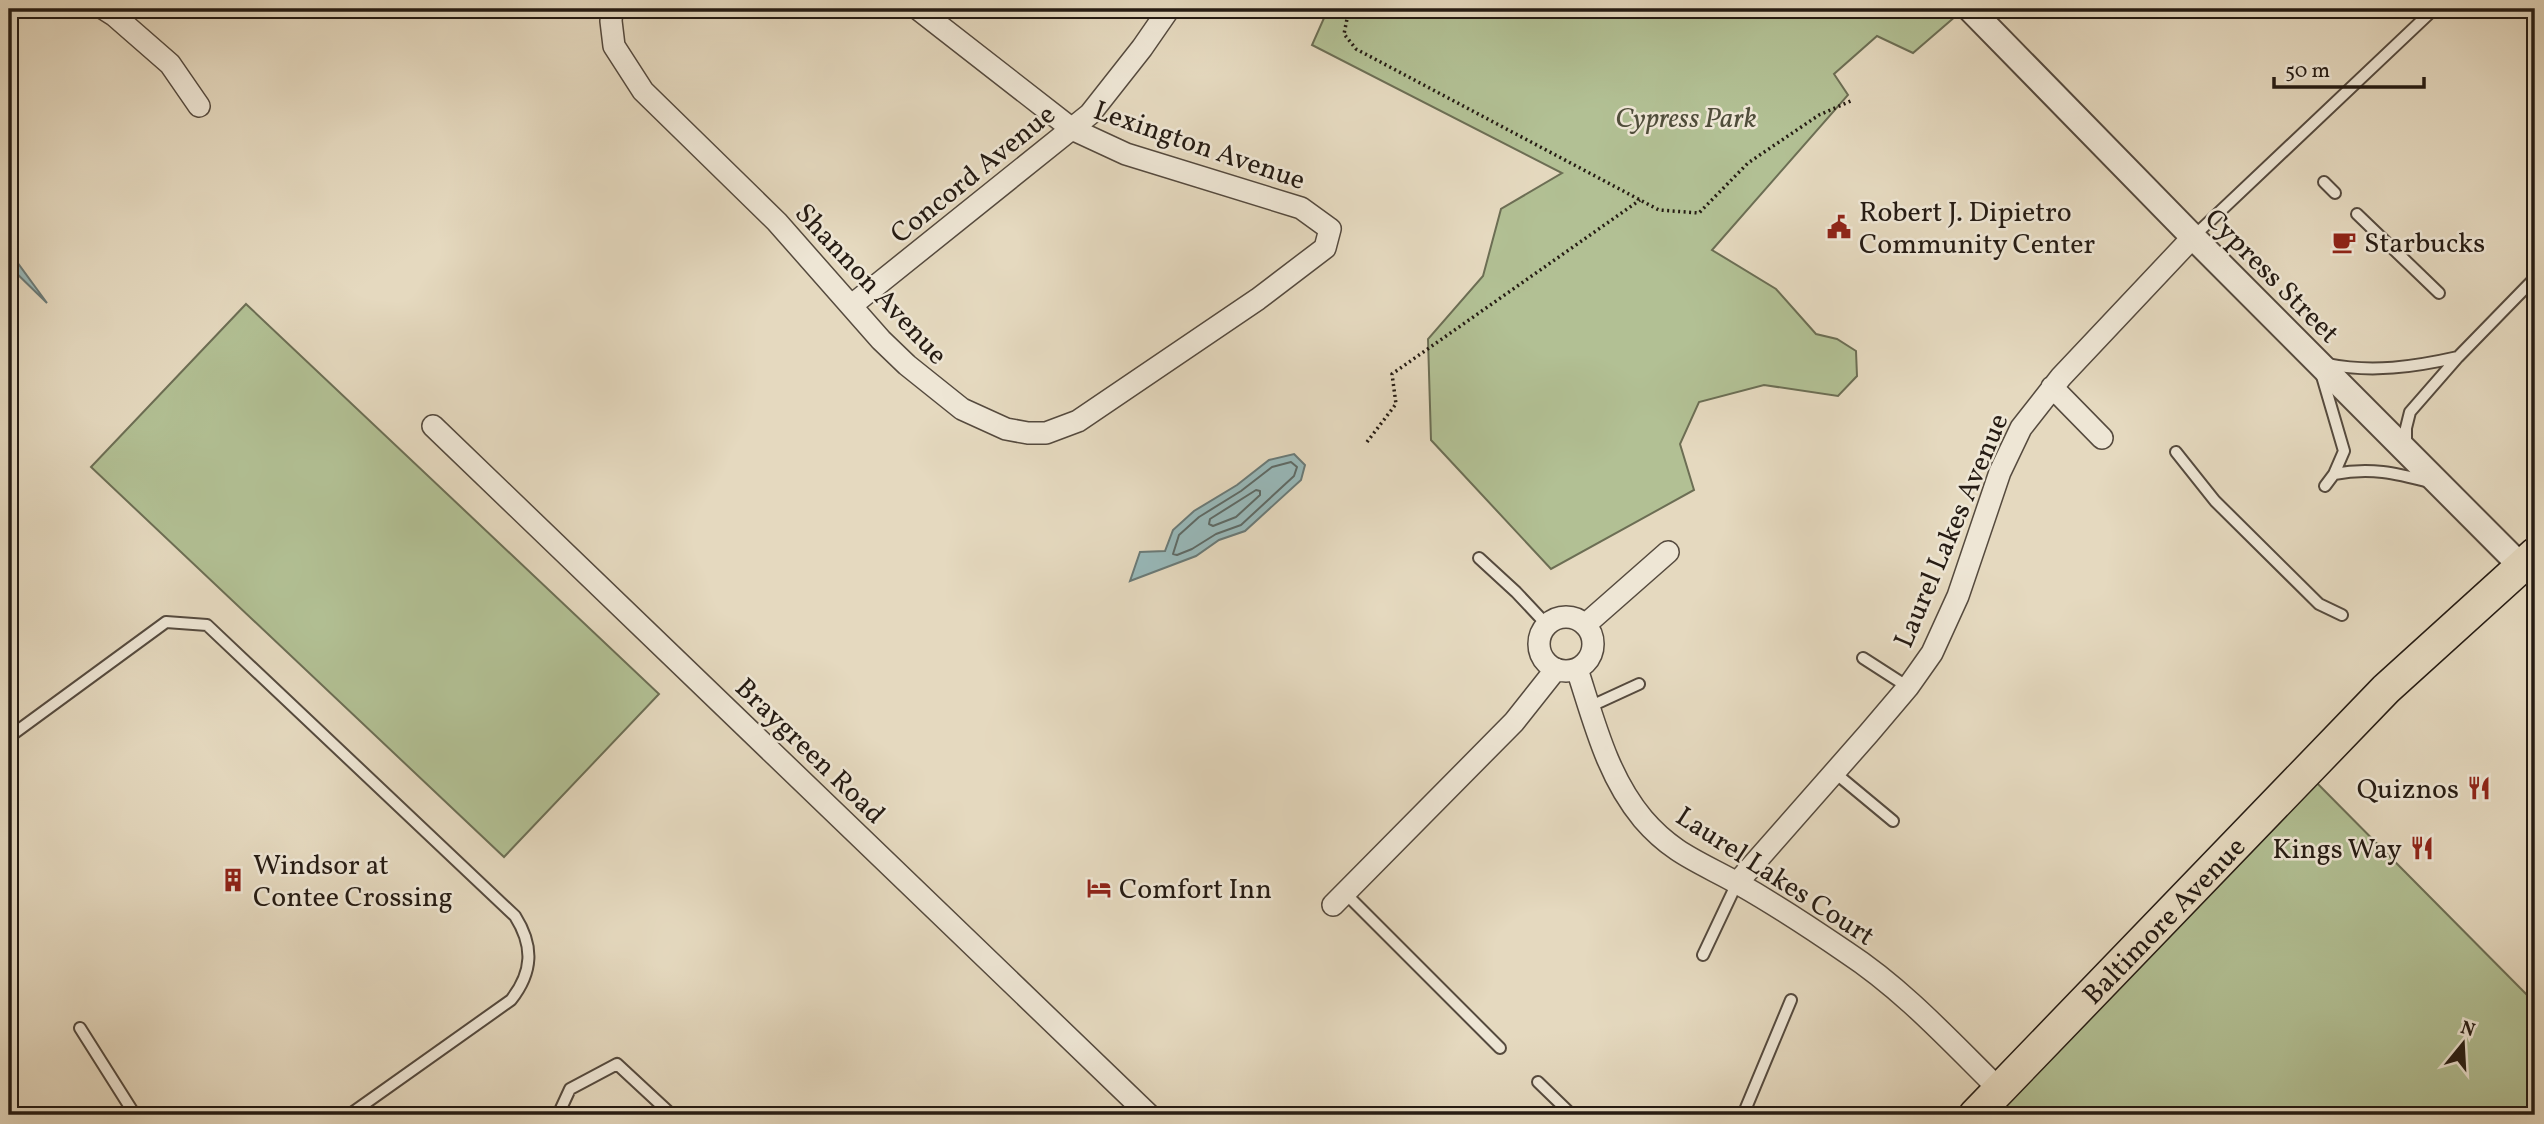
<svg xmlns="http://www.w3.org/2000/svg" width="2544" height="1124" viewBox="0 0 2544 1124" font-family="Vollkorn,serif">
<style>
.green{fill:#b2c094;stroke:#6c6e54;stroke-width:2}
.water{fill:#98b9ba;stroke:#6a7a77;stroke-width:2}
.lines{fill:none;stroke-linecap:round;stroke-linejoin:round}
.shore{stroke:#5e6a66;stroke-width:2}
.service-casing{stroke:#554a3e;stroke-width:14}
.minor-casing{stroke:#554a3e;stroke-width:24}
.tertiary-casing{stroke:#554a3e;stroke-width:28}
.primary-casing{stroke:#251b13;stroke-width:35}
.path{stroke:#251b13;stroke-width:3.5;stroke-dasharray:2 3.5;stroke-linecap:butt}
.service{stroke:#eee6d5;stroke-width:10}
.minor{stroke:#eee6d5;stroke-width:21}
.tertiary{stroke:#eee6d5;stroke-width:24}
.primary{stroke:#e5d9bf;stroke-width:32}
.labels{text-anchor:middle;stroke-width:5;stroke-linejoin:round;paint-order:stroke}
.park-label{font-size:28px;font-style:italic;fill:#4f4d3a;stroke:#eee6d5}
.street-label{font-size:28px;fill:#251b13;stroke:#eee6d5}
.poi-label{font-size:28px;fill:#251b13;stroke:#eee6d5;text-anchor:start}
</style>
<rect width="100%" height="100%" fill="#e5d9bf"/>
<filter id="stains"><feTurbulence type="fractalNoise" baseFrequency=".00286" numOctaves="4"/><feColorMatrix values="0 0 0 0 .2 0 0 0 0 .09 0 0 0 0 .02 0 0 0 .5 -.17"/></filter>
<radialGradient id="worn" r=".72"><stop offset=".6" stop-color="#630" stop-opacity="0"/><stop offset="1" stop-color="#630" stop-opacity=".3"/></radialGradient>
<path class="green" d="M 1328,9 L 1964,9 L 1913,53 L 1877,36 L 1834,74 L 1848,95 L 1712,250 L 1776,289 L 1816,334 L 1837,339 L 1856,351 L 1857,376 L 1838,396 L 1764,385 L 1699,402 L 1680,444 L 1694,490 L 1551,569 L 1431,440 L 1428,339 L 1483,276 L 1501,209 L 1562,173 L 1312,45 Z
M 246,304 L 659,694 L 504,857 L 91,467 Z
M 2305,771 L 2535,1003 L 2535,1115 L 1972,1115 Z"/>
<path class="water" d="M 9,251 L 47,303 L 9,266 Z
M 1294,454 L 1305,465 L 1301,480 L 1245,531 L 1219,540 L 1196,556 L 1130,581 L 1140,552 L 1165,551 L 1173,530 L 1194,511 L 1237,485 L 1269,460 Z"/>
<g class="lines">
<path class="shore" d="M 1291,462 L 1297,467 L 1294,476 L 1241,525 L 1216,534 L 1192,549 L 1177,555 L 1173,554 L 1179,535 L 1199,517 L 1241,491 L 1272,467 Z
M 1256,490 L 1260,491 L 1260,495 L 1236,517 L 1213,526 L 1209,524 L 1210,519 Z"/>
<g class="service-casing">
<path id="service" d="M 2324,182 L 2335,193
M 2357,214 L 2439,293
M 2193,237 L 2434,9
M 2458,357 L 2535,278
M 2327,364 C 2372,373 2414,367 2458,357 L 2410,412 L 2406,428 L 2406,446
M 2322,376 L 2344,451 L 2334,474 C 2371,467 2395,473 2430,482
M 2176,452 L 2215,501 L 2319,604 L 2342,615
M 2325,486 L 2334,474
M 1479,558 L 1516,592 L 1547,625
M 1863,658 L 1908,687
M 1589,707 L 1639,684
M 9,737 L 166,622 L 207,625 L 515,916 C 534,946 533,972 511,1000 L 349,1115
M 1834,772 L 1893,821
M 1345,893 L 1500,1048
M 1703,955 L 1737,883
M 80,1028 L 135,1115
M 1538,1082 L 1572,1115
M 558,1115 L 570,1089 L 617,1064 L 672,1115
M 1743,1115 L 1791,1000"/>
</g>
<g class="minor-casing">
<path id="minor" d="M 104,9 L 115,16 L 170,64 L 199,106
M 612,9 L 611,21 L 614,46 L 643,91 L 777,222 L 881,340 L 907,365 L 962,409 L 1006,429 L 1028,433 L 1046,433 L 1078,421 L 1258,299 L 1325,248 L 1330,229 L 1301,208 L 1126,154 L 1072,129 L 918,9
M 852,305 L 1090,114 L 1142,48 L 1169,9
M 2052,387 L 2102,438
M 433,426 L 1149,1115
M1539 644a27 27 0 1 1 54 0a27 27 0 1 1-54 0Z
M 1585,625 L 1668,552
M 1577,669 C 1594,721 1607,776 1643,819 C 1673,854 1700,862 1739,884 C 1776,905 1811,928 1846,952 C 1904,990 1951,1042 2000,1090
M 1737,883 L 1869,733 L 1908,687 L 1932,653 L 1958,596 L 2000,472 L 2021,428 L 2061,377 L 2193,237
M 1333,905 L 1514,722 L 1556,669"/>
</g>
<g class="tertiary-casing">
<path id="tertiary" d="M 1970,9 L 2193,237 L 2522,567"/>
</g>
<g class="primary-casing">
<g id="primary">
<path id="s1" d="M 1975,1115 L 2386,689 L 2535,554"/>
</g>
</g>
<path class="path" d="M 1349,9 L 1344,34 L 1356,49 L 1659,210 L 1699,213 L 1748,163 L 1819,115 L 1853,100
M 1367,442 L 1396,404 L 1392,374 L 1640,200"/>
<use href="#service" class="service"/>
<use href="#minor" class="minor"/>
<use href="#tertiary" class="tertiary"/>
<use href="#primary" class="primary"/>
</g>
<defs>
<g id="civic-bare" transform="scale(1.89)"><path d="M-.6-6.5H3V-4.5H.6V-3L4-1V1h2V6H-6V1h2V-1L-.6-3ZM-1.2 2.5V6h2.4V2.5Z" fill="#8f2418" stroke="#eee6d5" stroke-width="2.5" paint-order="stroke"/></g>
<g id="cafe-bare" transform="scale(1.89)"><path d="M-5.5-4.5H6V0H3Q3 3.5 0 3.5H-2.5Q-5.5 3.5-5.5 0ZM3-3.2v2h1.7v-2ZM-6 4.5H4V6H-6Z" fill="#8f2418" stroke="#eee6d5" stroke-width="2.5" paint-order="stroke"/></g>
<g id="restaurant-bare" transform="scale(1.89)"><path d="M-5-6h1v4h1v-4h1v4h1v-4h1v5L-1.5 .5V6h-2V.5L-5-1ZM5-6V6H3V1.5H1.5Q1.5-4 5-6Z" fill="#8f2418" stroke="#eee6d5" stroke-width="2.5" paint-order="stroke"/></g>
<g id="building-bare" transform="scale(1.89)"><path d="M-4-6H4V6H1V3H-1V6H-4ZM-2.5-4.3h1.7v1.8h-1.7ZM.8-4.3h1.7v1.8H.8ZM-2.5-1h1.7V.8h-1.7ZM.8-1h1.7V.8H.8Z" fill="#8f2418" stroke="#eee6d5" stroke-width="2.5" paint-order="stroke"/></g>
<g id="hotel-bare" transform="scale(1.89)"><path d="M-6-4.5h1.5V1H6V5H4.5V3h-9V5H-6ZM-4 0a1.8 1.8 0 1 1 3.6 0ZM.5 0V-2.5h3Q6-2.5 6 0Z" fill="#8f2418" stroke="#eee6d5" stroke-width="2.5" paint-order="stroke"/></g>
</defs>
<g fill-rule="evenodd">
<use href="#civic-bare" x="1839" y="227"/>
<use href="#cafe-bare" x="2344" y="242"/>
<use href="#restaurant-bare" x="2479" y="788"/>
<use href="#restaurant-bare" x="2422" y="848"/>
<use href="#building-bare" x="233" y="880"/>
<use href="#hotel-bare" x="1099" y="888"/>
</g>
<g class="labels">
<g class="park-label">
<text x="1686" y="127">Cypress Park</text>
</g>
<g class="street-label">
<text transform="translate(1200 144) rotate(19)" y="10">Lexington Avenue</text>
<text transform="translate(972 173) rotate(-39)" y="10">Concord Avenue</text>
<text transform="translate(2273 275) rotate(45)" y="10">Cypress Street</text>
<text transform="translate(872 283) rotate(47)" y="10">Shannon Avenue</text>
<text transform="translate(1950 530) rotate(-67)" y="10">Laurel Lakes Avenue</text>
<text transform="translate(811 750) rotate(44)" y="10">Braygreen Road</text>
<text transform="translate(1776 875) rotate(33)" y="10">Laurel Lakes Court</text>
<text dy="10" stroke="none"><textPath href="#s1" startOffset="271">Baltimore Avenue</textPath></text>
</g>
<g class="poi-label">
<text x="1859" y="221">Robert J. Dipietro<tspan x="1859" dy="32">Community Center</tspan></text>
<text x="2364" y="252">Starbucks</text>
<text x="2459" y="798" text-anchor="end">Quiznos</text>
<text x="2402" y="858" text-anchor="end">Kings Way</text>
<text x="253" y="874">Windsor at<tspan x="253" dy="32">Contee Crossing</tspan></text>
<text x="1119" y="898">Comfort Inn</text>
</g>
</g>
<rect width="2544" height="1124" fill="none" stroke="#e5d9bf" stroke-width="35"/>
<rect x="10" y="10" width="2523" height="1103" fill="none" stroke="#251b13" stroke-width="3.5"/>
<rect x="18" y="18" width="2509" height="1089" fill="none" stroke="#251b13" stroke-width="2"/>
<g transform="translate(2463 1044) rotate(18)" stroke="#eee6d5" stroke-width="5" paint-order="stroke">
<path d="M0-5L12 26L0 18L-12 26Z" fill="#251b13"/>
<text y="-10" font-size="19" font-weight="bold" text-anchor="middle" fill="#251b13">N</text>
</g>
<path d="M2274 77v10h150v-10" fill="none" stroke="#251b13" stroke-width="3.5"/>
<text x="2285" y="77" font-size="21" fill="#251b13" stroke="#eee6d5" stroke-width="5" paint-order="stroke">50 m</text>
<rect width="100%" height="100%" filter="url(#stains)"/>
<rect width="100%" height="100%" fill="url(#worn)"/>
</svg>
